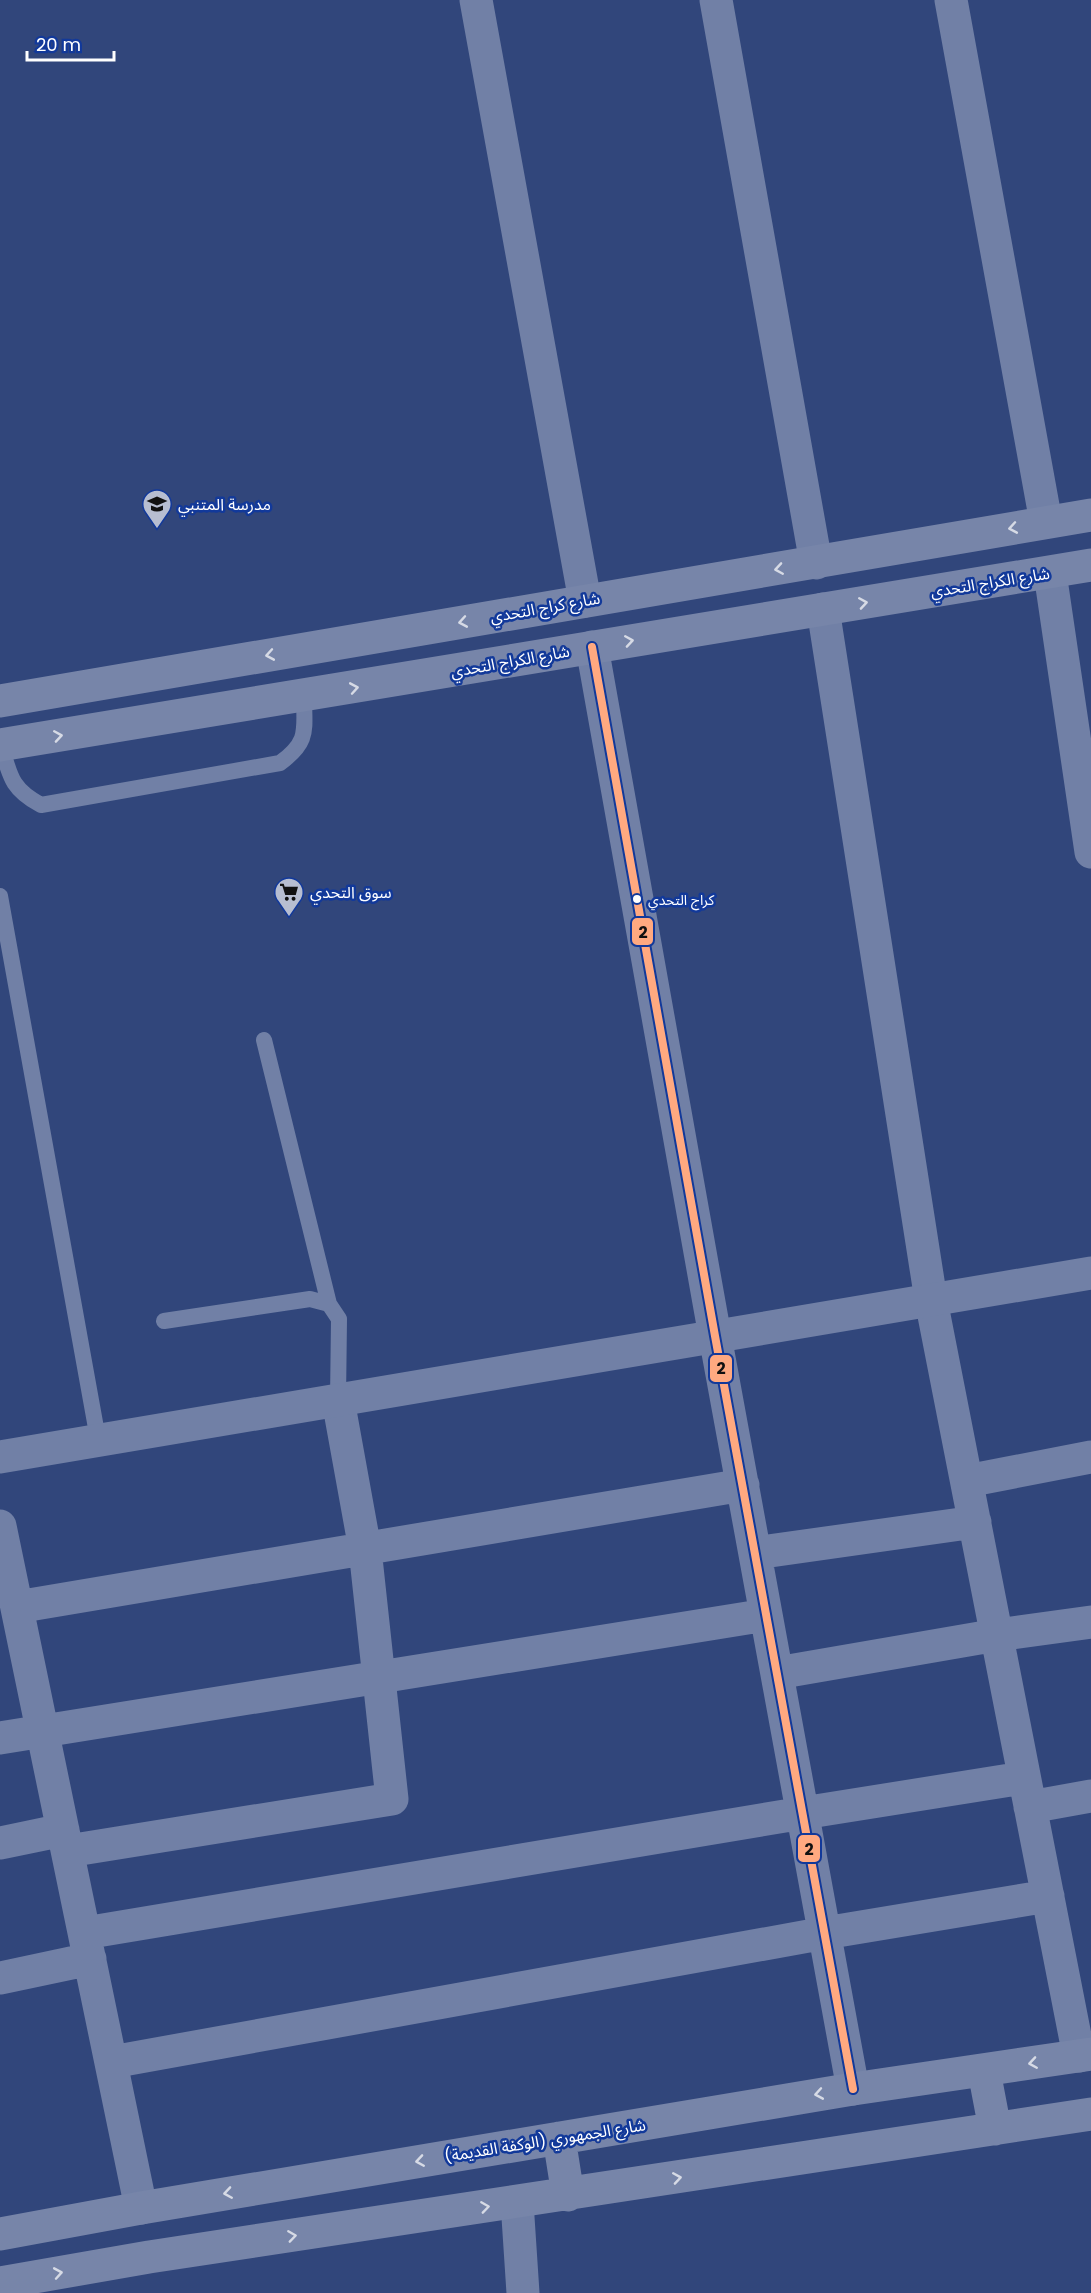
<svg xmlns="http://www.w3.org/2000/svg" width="1091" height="2293" viewBox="0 0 1091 2293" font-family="Poppins,'Noto Sans Arabic',sans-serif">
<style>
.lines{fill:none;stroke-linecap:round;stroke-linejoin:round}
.service{stroke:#7180a6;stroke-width:16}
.minor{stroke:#7180a6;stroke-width:33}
.tertiary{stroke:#7180a6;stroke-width:33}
.secondary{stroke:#7785a9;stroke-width:33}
.bus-1-casing{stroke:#12399a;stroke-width:12}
.bus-1{stroke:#ffa980;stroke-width:8}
.oneway{stroke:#d6dae5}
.bus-dot{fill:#fff;stroke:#12399a;stroke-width:2}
.labels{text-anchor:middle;stroke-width:5;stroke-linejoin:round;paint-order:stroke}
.bus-label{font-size:14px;fill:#fff;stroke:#12399a;text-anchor:start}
.poi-label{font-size:16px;fill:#fff;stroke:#12399a;text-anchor:start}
.street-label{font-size:16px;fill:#fff;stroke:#12399a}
.line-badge{stroke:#12399a;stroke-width:2}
.pale-badge-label{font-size:16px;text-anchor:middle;font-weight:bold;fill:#111}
</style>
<rect width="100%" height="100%" fill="#31467b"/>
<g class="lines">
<path class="service" d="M 1,745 C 10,776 11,789 41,805 L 280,763 C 310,741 304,730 304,696
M 0,896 L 98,1439
M 264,1040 L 329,1304
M 164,1321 L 310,1299 L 329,1304 L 339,1319 L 338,1400"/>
<path class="minor" d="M 476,0 L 585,601
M 716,0 L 816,563
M 951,0 L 1046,522
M 1050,573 L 1091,852
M 823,609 L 931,1300 L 1079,2056
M 592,647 L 715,1336 L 853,2089
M 967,1481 L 1091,1457
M 0,1526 L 141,2208
M 755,1553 L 975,1522
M 17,1607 L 743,1485
M 777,1673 L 997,1635 L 1091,1622
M 0,1738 L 766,1615
M 1030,1807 L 1091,1796
M 0,1843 L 63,1830
M 68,1851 L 392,1799 L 365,1549 L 338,1400
M 85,1933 L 803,1813 L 1023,1778
M 0,1978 L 90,1959
M 112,2062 L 825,1933 L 1048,1896
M 517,2202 L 523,2293"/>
<path class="tertiary" d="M 0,1457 L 1091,1273"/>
<path class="secondary" d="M 0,701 L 1091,515
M 0,745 L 1091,565
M 984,2071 L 995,2129
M 559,2138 L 568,2195
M 0,2234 L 141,2208 L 853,2089 L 1091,2054
M 0,2283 L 149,2257 L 1091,2114"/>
<g class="bus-1-casing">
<path id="bus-1" d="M 592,647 L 715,1336 L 853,2089"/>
</g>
<use href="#bus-1" class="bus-1"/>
</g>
<defs><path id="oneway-chevron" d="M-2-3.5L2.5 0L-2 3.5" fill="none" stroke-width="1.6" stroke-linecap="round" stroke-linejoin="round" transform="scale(1.5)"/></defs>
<g class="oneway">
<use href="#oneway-chevron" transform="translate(1013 528) rotate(170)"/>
<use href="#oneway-chevron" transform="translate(779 569) rotate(171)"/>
<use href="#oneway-chevron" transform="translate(863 603) rotate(-9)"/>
<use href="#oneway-chevron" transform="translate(463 622) rotate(170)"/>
<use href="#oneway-chevron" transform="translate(629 641) rotate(-9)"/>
<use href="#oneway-chevron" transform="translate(270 655) rotate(170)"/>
<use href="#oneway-chevron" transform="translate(354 688) rotate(-10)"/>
<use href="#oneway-chevron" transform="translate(58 736) rotate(-9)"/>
<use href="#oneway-chevron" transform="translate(1033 2063) rotate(171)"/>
<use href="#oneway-chevron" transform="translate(819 2094) rotate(170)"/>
<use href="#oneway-chevron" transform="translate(420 2161) rotate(171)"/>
<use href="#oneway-chevron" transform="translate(677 2178) rotate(-9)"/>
<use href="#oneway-chevron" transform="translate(228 2193) rotate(171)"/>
<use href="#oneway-chevron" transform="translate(485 2207) rotate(-8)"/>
<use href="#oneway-chevron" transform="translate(292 2236) rotate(-8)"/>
<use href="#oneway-chevron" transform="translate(58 2273) rotate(-10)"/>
</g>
<defs>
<g id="school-pin" transform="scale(1.5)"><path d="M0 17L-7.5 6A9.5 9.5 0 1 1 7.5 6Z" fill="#b7bed1" stroke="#12399a"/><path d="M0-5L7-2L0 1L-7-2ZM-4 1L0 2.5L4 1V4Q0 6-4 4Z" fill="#111"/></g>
<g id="supermarket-pin" transform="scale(1.5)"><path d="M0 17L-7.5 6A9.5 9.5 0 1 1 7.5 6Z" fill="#b7bed1" stroke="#12399a"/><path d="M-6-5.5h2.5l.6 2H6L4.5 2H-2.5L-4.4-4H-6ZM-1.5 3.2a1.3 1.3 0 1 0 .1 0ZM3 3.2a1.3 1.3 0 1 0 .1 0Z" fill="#111"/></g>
</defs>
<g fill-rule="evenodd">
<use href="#school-pin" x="157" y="504"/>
<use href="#supermarket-pin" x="289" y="892"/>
</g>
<circle class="bus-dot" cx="637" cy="899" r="5"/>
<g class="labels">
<g class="bus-label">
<text x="648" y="905">كراج التحدي</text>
</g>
<g class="poi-label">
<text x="178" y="510">مدرسة المتنبي</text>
<text x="310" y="898">سوق التحدي</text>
</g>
<g class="street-label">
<text transform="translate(990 582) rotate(-9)" y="6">شارع الكراج التحدي</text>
<text transform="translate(545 607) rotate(-10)" y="6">شارع كراج التحدي</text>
<text transform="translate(510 661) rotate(-10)" y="6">شارع الكراج التحدي</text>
<text transform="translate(545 2140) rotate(-9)" y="6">شارع الجمهوري (الوكفة القديمة)</text>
</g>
</g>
<g class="line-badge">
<rect x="631" y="917" width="23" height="29" rx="6" fill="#ffa980"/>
<rect x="709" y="1354" width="24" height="29" rx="6" fill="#ffa980"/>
<rect x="797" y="1834" width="24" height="29" rx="6" fill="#ffa980"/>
</g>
<g class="pale-badge-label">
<text x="643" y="938">2</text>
<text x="721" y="1374">2</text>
<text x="809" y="1855">2</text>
</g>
<path d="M27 51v9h87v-9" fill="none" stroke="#ffffff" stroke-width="3"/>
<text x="36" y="51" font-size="18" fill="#ffffff" stroke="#12399a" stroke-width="4.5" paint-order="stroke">20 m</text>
</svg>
